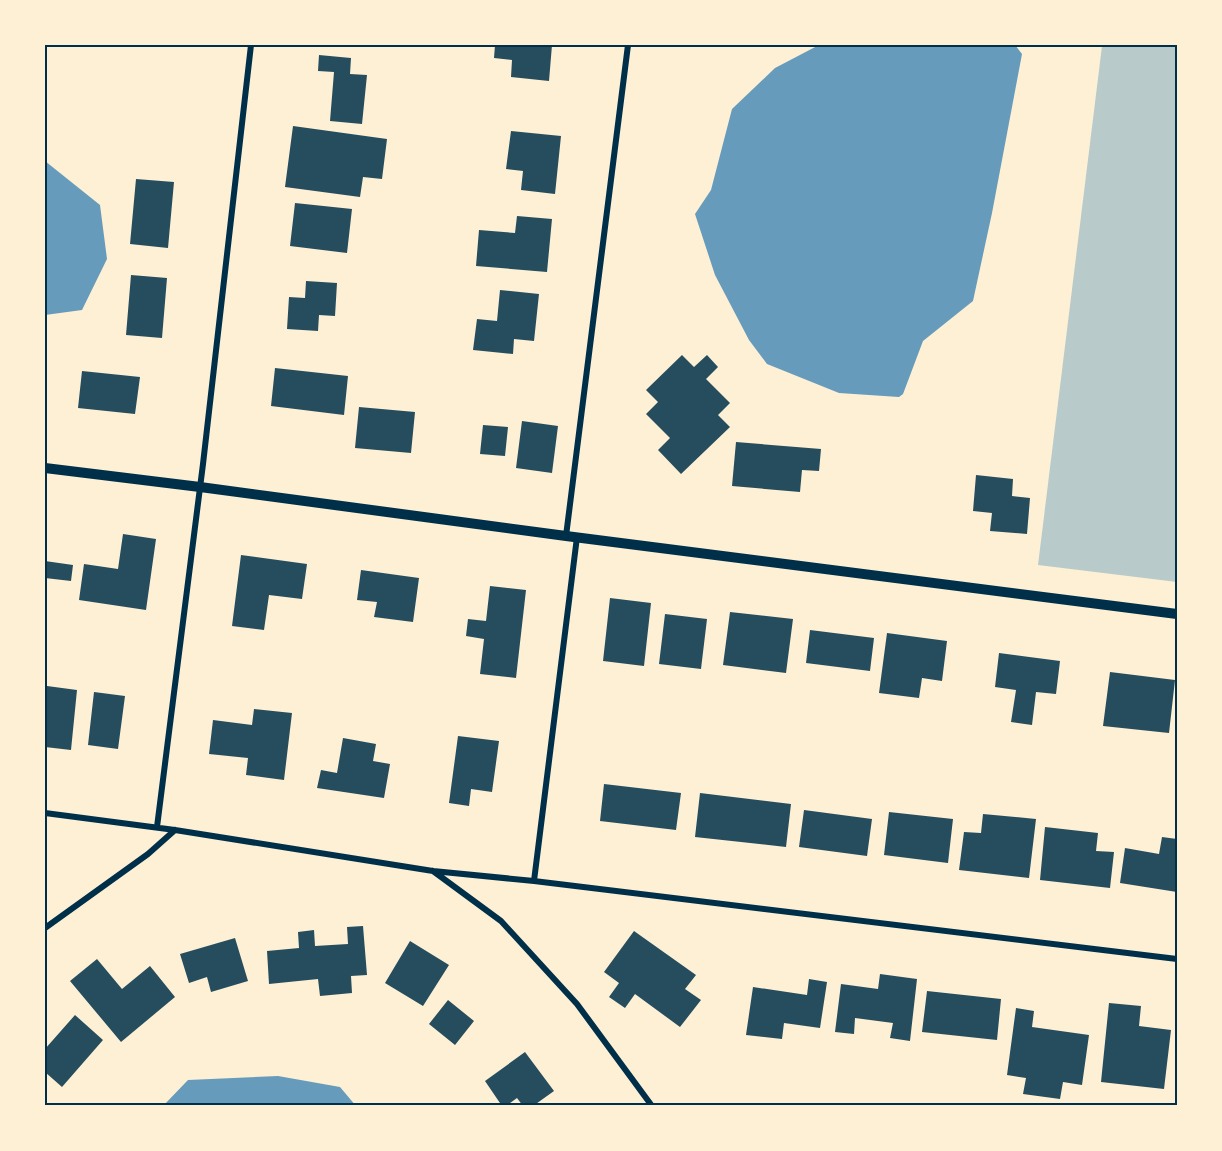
<svg xmlns="http://www.w3.org/2000/svg" width="1222" height="1151" viewBox="0 0 1222 1151" font-family="Literata,serif">
<style>
.green{fill:#b9caca}
.water{fill:#669bbc}
.building{fill:#264d5e}
.lines{fill:none;stroke-linecap:round;stroke-linejoin:round}
.minor{stroke:#003049;stroke-width:6}
.tertiary{stroke:#003049;stroke-width:10}
.neatline{fill:none;stroke:#003049;stroke-width:2}
</style>
<rect width="100%" height="100%" fill="#fdf0d5"/>
<path class="green" d="M 1103,45 L 1177,45 L 1177,582 L 1038,565 L 1102,46 Z"/>
<path class="water" d="M 819,45 L 1015,45 L 1022,54 L 992,213 L 973,301 L 923,341 L 903,394 L 899,397 L 839,393 L 767,364 L 749,340 L 715,275 L 695,214 L 711,190 L 732,109 L 775,68 Z
M 45,161 L 100,205 L 107,259 L 82,310 L 45,315 Z
M 278,1076 L 340,1087 L 356,1106 L 163,1106 L 188,1080 Z"/>
<path class="building" d="M 495,45 L 552,45 L 549,81 L 511,77 L 512,60 L 494,58 Z
M 319,55 L 351,58 L 350,74 L 367,75 L 362,124 L 330,121 L 334,72 L 318,71 Z
M 293,126 L 387,139 L 382,179 L 363,177 L 360,197 L 285,187 Z
M 511,131 L 561,136 L 555,194 L 521,190 L 523,171 L 506,169 Z
M 136,179 L 174,182 L 168,248 L 130,244 Z
M 295,203 L 352,209 L 347,253 L 290,246 Z
M 517,216 L 552,219 L 547,272 L 476,266 L 479,230 L 515,233 Z
M 131,275 L 167,278 L 162,338 L 126,335 Z
M 306,281 L 337,283 L 335,316 L 319,315 L 318,331 L 287,329 L 289,297 L 305,298 Z
M 500,290 L 539,294 L 534,341 L 514,339 L 513,354 L 473,350 L 477,319 L 497,321 Z
M 682,355 L 694,367 L 707,355 L 718,367 L 706,379 L 730,403 L 718,415 L 730,427 L 681,474 L 658,450 L 670,438 L 646,414 L 658,402 L 646,390 Z
M 275,368 L 348,376 L 344,415 L 271,406 Z
M 82,371 L 140,377 L 135,414 L 78,408 Z
M 359,407 L 415,412 L 411,453 L 355,448 Z
M 522,421 L 558,426 L 552,473 L 516,468 Z
M 483,425 L 508,427 L 505,456 L 480,454 Z
M 736,442 L 821,449 L 819,471 L 802,470 L 800,492 L 732,486 Z
M 976,475 L 1013,479 L 1012,496 L 1030,498 L 1027,534 L 990,531 L 992,513 L 973,511 Z
M 123,534 L 156,539 L 146,610 L 79,600 L 84,564 L 118,569 Z
M 241,555 L 307,564 L 302,599 L 269,595 L 264,630 L 232,626 Z
M 45,561 L 73,565 L 71,581 L 45,578 Z
M 361,570 L 419,578 L 413,622 L 374,617 L 377,602 L 357,600 Z
M 490,586 L 526,590 L 516,678 L 480,674 L 484,639 L 466,636 L 468,619 L 486,621 Z
M 610,598 L 651,603 L 644,666 L 603,661 Z
M 730,612 L 793,619 L 786,673 L 723,665 Z
M 665,614 L 707,619 L 701,669 L 659,664 Z
M 810,630 L 874,638 L 870,671 L 806,663 Z
M 887,633 L 947,641 L 942,681 L 922,678 L 919,698 L 879,693 Z
M 999,653 L 1060,661 L 1056,694 L 1036,692 L 1032,725 L 1011,722 L 1016,690 L 995,687 Z
M 1110,672 L 1175,680 L 1169,733 L 1103,726 Z
M 47,686 L 77,690 L 71,750 L 45,747 L 45,705 Z
M 94,692 L 125,696 L 118,749 L 88,745 Z
M 254,709 L 292,713 L 284,780 L 246,775 L 248,758 L 209,754 L 213,720 L 252,725 Z
M 458,736 L 499,741 L 492,792 L 471,789 L 469,806 L 449,803 Z
M 343,738 L 376,744 L 373,761 L 390,764 L 384,798 L 317,788 L 321,770 L 337,773 Z
M 604,784 L 681,793 L 676,830 L 600,821 Z
M 700,793 L 791,804 L 786,847 L 695,837 Z
M 804,810 L 872,819 L 867,856 L 799,847 Z
M 889,812 L 953,819 L 948,863 L 884,855 Z
M 983,814 L 1036,819 L 1029,878 L 959,870 L 964,832 L 981,833 Z
M 1045,827 L 1098,833 L 1096,851 L 1114,852 L 1110,888 L 1040,880 Z
M 1162,837 L 1177,839 L 1177,892 L 1120,883 L 1125,848 L 1159,854 Z
M 363,926 L 367,975 L 351,976 L 352,993 L 320,996 L 318,979 L 269,984 L 267,951 L 299,948 L 298,932 L 314,930 L 315,946 L 348,944 L 347,927 Z
M 634,931 L 696,975 L 685,989 L 701,1000 L 680,1027 L 635,994 L 625,1008 L 609,997 L 619,983 L 604,972 Z
M 235,938 L 248,981 L 211,992 L 207,977 L 189,983 L 180,954 Z
M 410,941 L 449,965 L 423,1006 L 385,983 Z
M 97,959 L 122,989 L 150,966 L 175,997 L 121,1042 L 70,981 Z
M 880,974 L 917,979 L 910,1041 L 890,1038 L 893,1023 L 855,1018 L 854,1034 L 835,1032 L 841,984 L 878,989 Z
M 809,979 L 827,982 L 820,1028 L 784,1023 L 782,1039 L 746,1035 L 753,987 L 807,995 Z
M 927,991 L 1001,999 L 997,1040 L 922,1032 Z
M 448,1000 L 474,1021 L 455,1045 L 429,1024 Z
M 1109,1003 L 1141,1006 L 1139,1026 L 1171,1030 L 1164,1089 L 1101,1082 Z
M 1016,1008 L 1034,1011 L 1032,1027 L 1089,1035 L 1082,1085 L 1063,1082 L 1060,1099 L 1023,1094 L 1026,1078 L 1007,1075 Z
M 75,1015 L 103,1040 L 62,1087 L 45,1072 L 45,1049 Z
M 525,1052 L 554,1091 L 533,1106 L 523,1106 L 517,1098 L 506,1106 L 502,1106 L 485,1081 Z"/>
<g class="lines">
<path class="minor" d="M 566,536 L 628,45
M 45,813 L 175,830 L 433,871 L 534,881 L 1177,959
M 157,827 L 203,464 L 251,45
M 433,871 L 501,921 L 577,1004 L 652,1106
M 534,881 L 577,537
M 45,928 L 148,854 L 175,830"/>
<path class="tertiary" d="M 45,468 L 200,487 L 566,536 L 1177,614"/>
</g>
<rect width="1222" height="1151" fill="none" stroke="#fdf0d5" stroke-width="93"/>
<rect x="46" y="46" width="1130" height="1058" class="neatline"/>
</svg>
